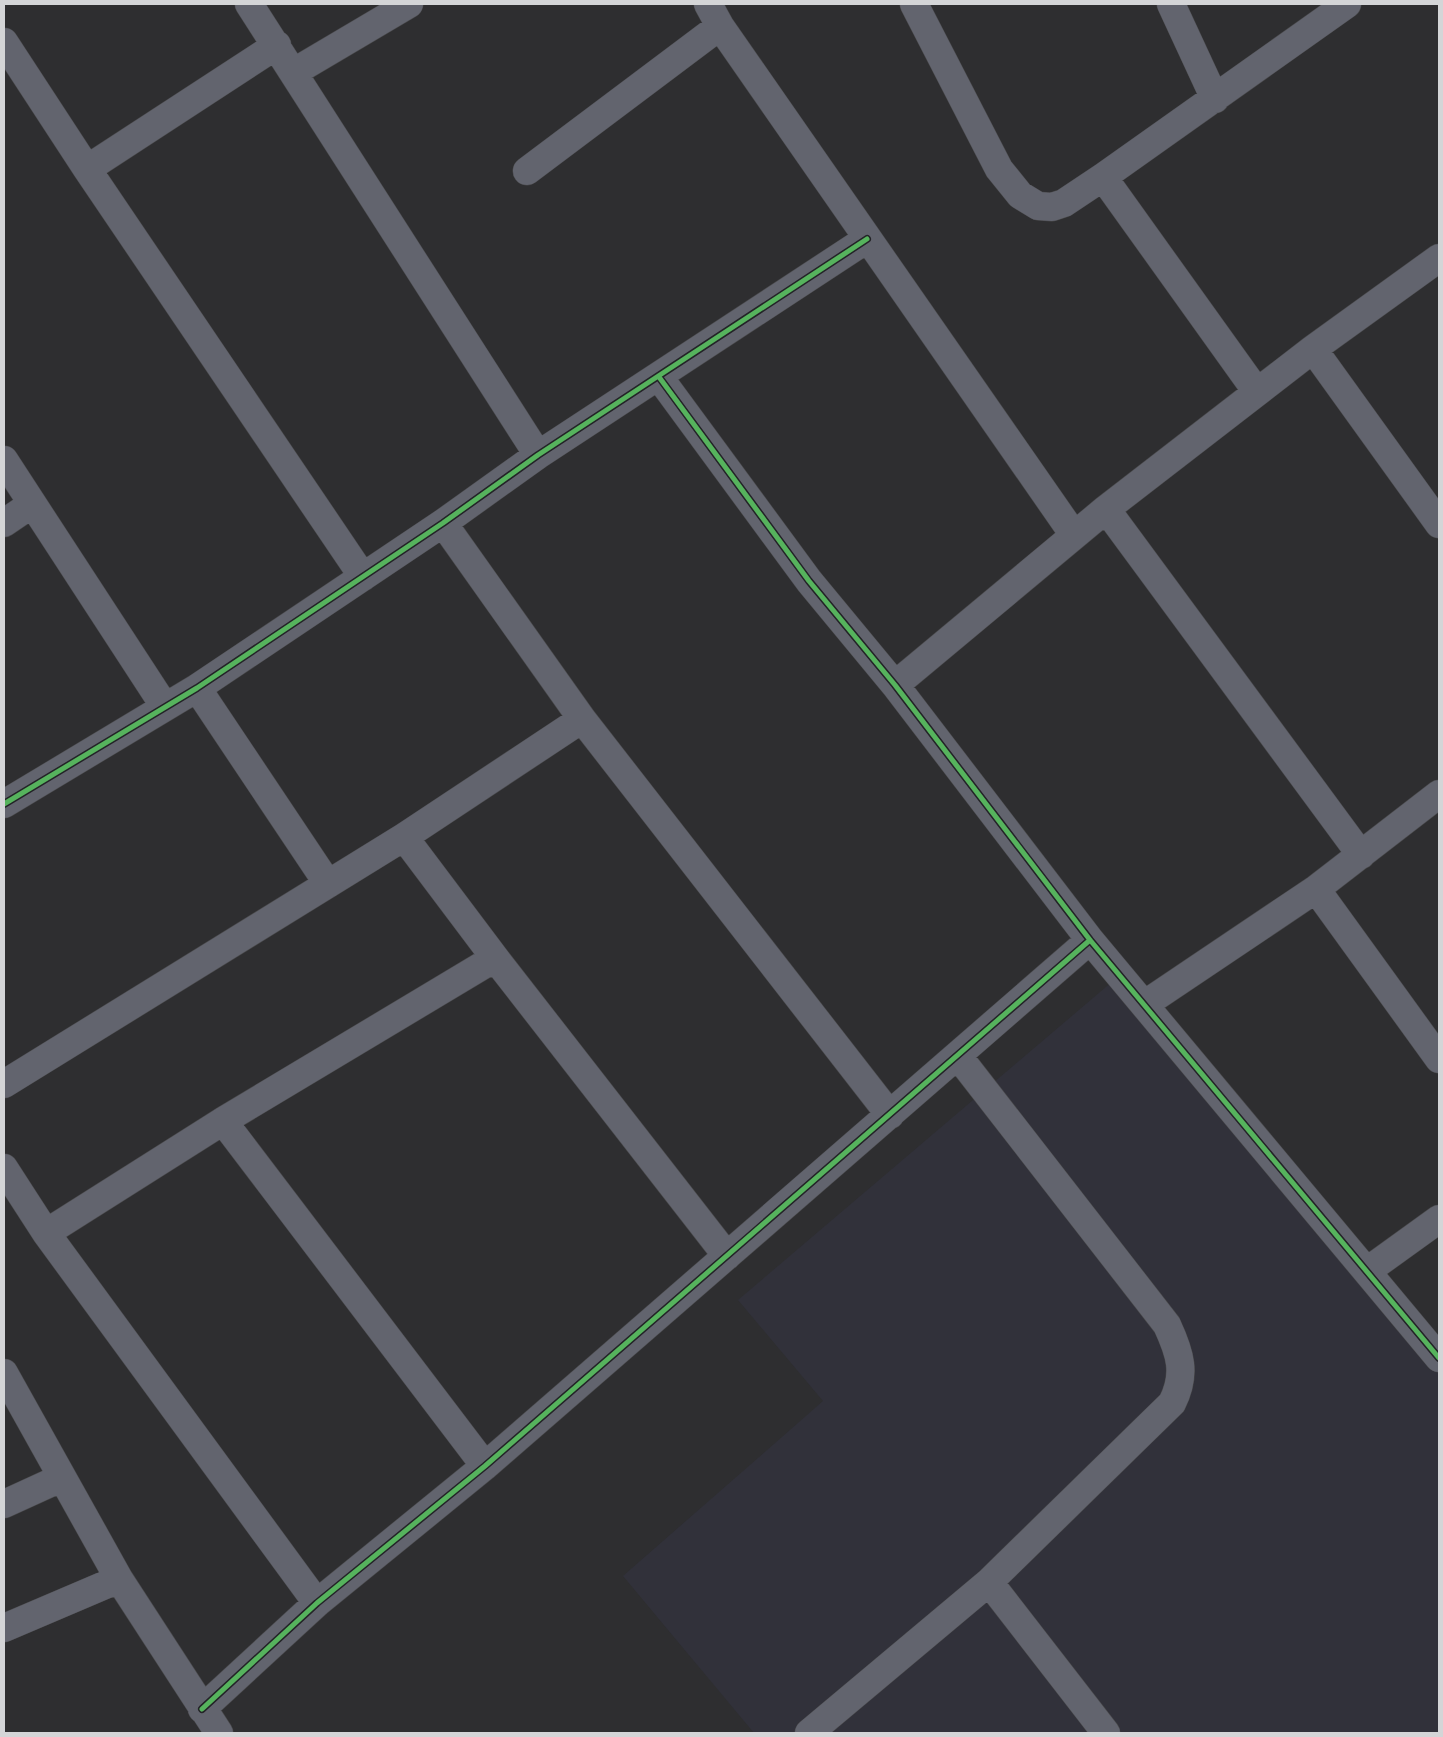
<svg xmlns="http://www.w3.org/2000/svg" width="1443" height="1737" viewBox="0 0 1443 1737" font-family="'Work Sans',sans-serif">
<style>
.built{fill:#31313a}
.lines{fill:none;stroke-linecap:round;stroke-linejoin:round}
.minor-casing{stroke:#49494b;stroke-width:29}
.minor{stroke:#62646e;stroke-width:28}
.cycleway-casing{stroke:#232327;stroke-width:8}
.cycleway{stroke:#56b35d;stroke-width:5}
</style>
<rect width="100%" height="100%" fill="#2e2e30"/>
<path class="built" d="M 1113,981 L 1439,1373 L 1439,1733 L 754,1733 L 623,1576 L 823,1401 L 738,1300 Z"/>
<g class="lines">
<g class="minor-casing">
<path id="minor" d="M 249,4 L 538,455
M 708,4 L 720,26 L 1074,535
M 914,4 L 999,169 L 1020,195 L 1038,206 L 1052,207 L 1064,203 L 1103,177 L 1347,4
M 1171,4 L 1215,99
M 4,42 L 87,169 L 363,577
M 294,72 L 409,4
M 87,169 L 277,45
M 527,171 L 720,26
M 1103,177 L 1257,392
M 1313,349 L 1439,524
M 659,377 L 809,581 L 895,685 L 1090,940 L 1439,1358
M 4,460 L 165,707
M 1106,509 L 1361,855
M 4,523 L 32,504
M 443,523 L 582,719 L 890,1115
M 895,685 L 1106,509 L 1313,349 L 1439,258
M 197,688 L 328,884
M 4,804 L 197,688 L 443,523 L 538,455 L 867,239
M 404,837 L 495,958 L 727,1256
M 1316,889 L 1439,1059
M 1145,1004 L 1316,889 L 1439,794
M 4,1084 L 404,837 L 582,719
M 223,1121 L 485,1466
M 4,1168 L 46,1233 L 317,1603
M 46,1233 L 223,1121 L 495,958
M 1367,1271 L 1439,1219
M 4,1373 L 119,1579 L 219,1733
M 4,1504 L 61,1478
M 989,1582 L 1106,1733
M 4,1628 L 119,1579
M 202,1709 L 317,1603 L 485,1466 L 1090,940
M 809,1733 L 989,1582 L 1172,1403 C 1187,1374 1180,1353 1167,1325 L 958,1056"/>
</g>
<use href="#minor" class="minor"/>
<g class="cycleway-casing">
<path id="cycleway" d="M 659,377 L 809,581 L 895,685 L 1090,940 L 1439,1358
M 4,804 L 197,688 L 443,523 L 538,455 L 867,239
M 202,1709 L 317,1603 L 485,1466 L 1090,940"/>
</g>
<use href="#cycleway" class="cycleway"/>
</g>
<rect width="1443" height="1737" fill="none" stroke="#d4d5d7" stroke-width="10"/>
</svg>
